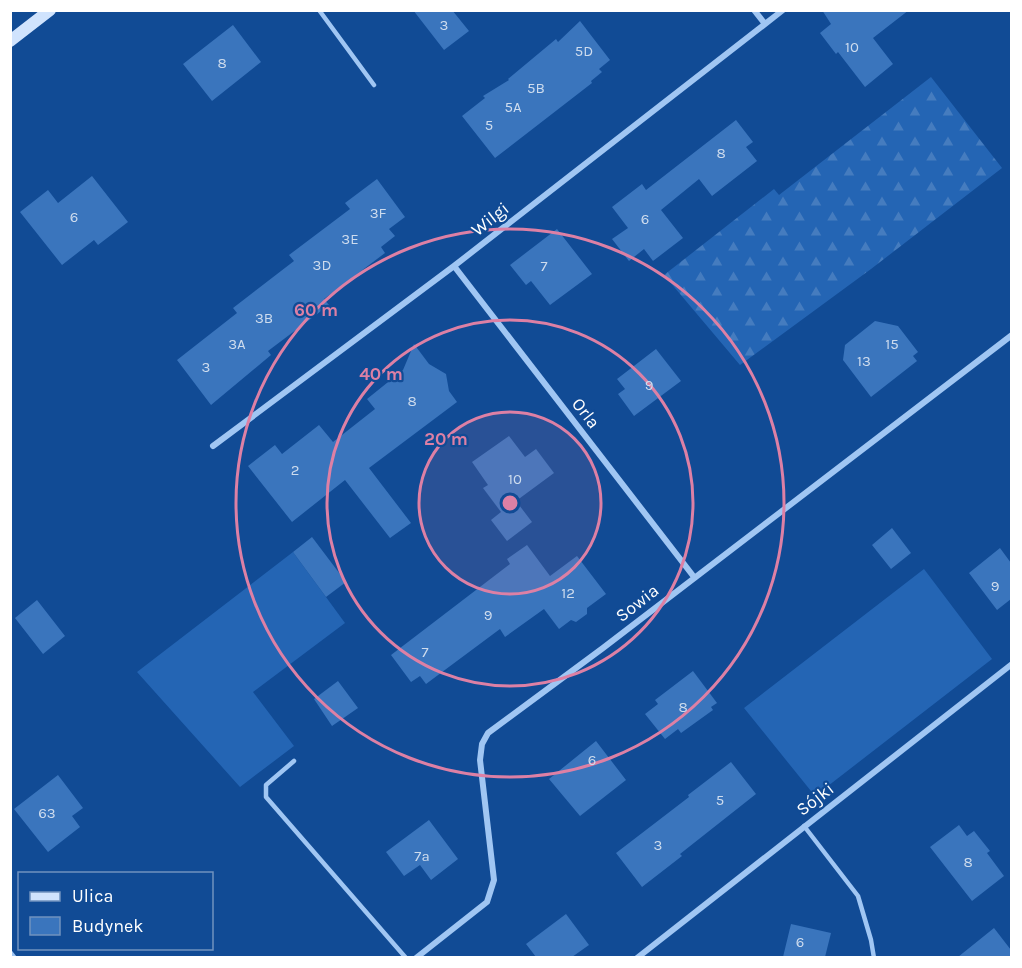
<svg xmlns="http://www.w3.org/2000/svg" width="1022" height="968" viewBox="0 0 1022 968" font-family="Karla,sans-serif">
<style>
.grass{fill:#2465b4}
.forest{fill:url(#forest-firs)}
.building{fill:#3a75bd}
.lines{fill:none;stroke-linecap:round;stroke-linejoin:round}
.lane{stroke:#a0c6f3;stroke-width:4.5}
.street{stroke:#a0c6f3;stroke-width:6}
.secondary{stroke:#d0e3fd;stroke-width:12}
.ring{fill:none;stroke:#dd80a5;stroke-width:3}
.labels{text-anchor:middle;stroke-width:4.5;stroke-linejoin:round;paint-order:stroke}
.number-label{font-size:15px;fill:#cedcee}
.street-label{font-size:18px;fill:#fff;stroke:#114b95}
.centre{fill:#dd80a5;stroke:#114b95;stroke-width:3}
.ring-label{font-size:18px;text-anchor:middle;font-weight:bold;fill:#dd80a5;stroke:#114b95;stroke-width:4.5;stroke-linejoin:round;paint-order:stroke}
</style>
<defs>
<pattern id="forest-firs" width="22" height="20" patternUnits="userSpaceOnUse" patternTransform="scale(1.5)"><rect width="22" height="20" fill="#2465b4"/><path d="M5 1l3.5 6h-7zM16 11l3.5 6h-7z" fill="#457cbf"/></pattern>
</defs>
<rect width="100%" height="100%" fill="#114b95"/>
<path class="grass" d="M 293,552 L 345,623 L 253,692 L 294,746 L 240,787 L 137,672 Z
M 924,569 L 992,659 L 815,796 L 744,708 Z"/>
<path class="forest" d="M 931,77 L 1002,168 L 871,269 L 740,365 L 664,275 L 774,189 L 779,195 Z"/>
<path class="building" d="M 413,10 L 452,10 L 469,31 L 444,50 Z
M 822,10 L 909,10 L 873,38 L 893,64 L 865,87 L 838,52 L 836,54 L 820,33 L 831,24 Z
M 580,21 L 610,60 L 599,69 L 602,72 L 591,81 L 592,83 L 495,158 L 462,116 L 485,98 L 483,96 L 509,80 L 508,79 L 556,39 L 558,42 Z
M 233,25 L 261,62 L 212,101 L 183,64 Z
M 736,120 L 753,142 L 746,147 L 757,161 L 712,196 L 699,179 L 661,210 L 683,238 L 653,261 L 644,249 L 629,261 L 612,239 L 628,228 L 612,207 L 642,184 L 646,190 Z
M 92,176 L 128,222 L 98,245 L 94,240 L 62,265 L 20,212 L 48,190 L 58,203 Z
M 377,179 L 405,217 L 389,229 L 395,236 L 381,247 L 385,253 L 324,299 L 329,305 L 268,351 L 271,355 L 211,405 L 177,360 L 237,313 L 233,308 L 294,261 L 289,255 L 350,209 L 345,203 Z
M 557,229 L 592,274 L 550,305 L 531,281 L 526,285 L 510,265 Z
M 875,321 L 898,326 L 918,352 L 913,356 L 917,361 L 871,397 L 843,360 L 845,345 Z
M 414,344 L 429,364 L 446,374 L 449,391 L 457,402 L 369,468 L 411,523 L 390,538 L 345,480 L 292,522 L 248,466 L 275,445 L 282,454 L 319,425 L 333,442 L 375,409 L 367,399 L 403,370 Z
M 656,349 L 681,381 L 634,416 L 618,394 L 625,389 L 617,379 Z
M 509,436 L 525,457 L 536,449 L 554,473 L 516,501 L 532,522 L 507,541 L 491,520 L 501,512 L 483,488 L 488,485 L 472,462 Z
M 892,528 L 911,553 L 891,569 L 872,545 Z
M 312,537 L 346,582 L 326,597 L 293,552 Z
M 527,545 L 550,576 L 577,556 L 606,594 L 587,608 L 587,614 L 576,622 L 571,620 L 559,629 L 544,609 L 505,637 L 500,629 L 426,684 L 420,676 L 411,682 L 391,655 L 510,564 L 507,559 Z
M 1000,548 L 1011,563 L 1011,599 L 997,610 L 969,573 Z
M 37,600 L 65,636 L 43,654 L 15,618 Z
M 693,671 L 717,703 L 711,707 L 713,710 L 681,733 L 678,729 L 665,739 L 645,714 L 658,704 L 655,700 Z
M 338,681 L 358,708 L 332,726 L 314,699 Z
M 596,741 L 626,780 L 580,816 L 549,779 Z
M 731,762 L 756,794 L 680,854 L 682,856 L 642,887 L 616,853 L 689,797 L 688,795 Z
M 58,775 L 83,808 L 72,816 L 80,827 L 48,852 L 14,809 Z
M 429,820 L 458,859 L 431,880 L 420,865 L 404,876 L 386,852 Z
M 959,825 L 967,836 L 974,831 L 990,851 L 987,853 L 1004,876 L 972,901 L 930,847 Z
M 566,914 L 589,945 L 572,957 L 536,957 L 526,944 Z
M 791,924 L 831,933 L 825,957 L 783,957 Z
M 994,928 L 1011,950 L 1011,957 L 958,957 Z"/>
<g class="lines">
<path class="lane" d="M 319,10 L 374,85
M 294,761 L 266,785 L 266,797 L 406,958
M 804,826 L 858,896 L 871,940 L 874,958"/>
<path class="street" d="M 754,10 L 765,24
M 454,266 L 694,577
M 213,446 L 454,266 L 783,10
M 10,953 L 14,958
M 416,958 L 487,902 L 494,880 L 480,760 L 482,744 L 488,733 L 603,648 L 1012,335
M 637,958 L 1012,664"/>
<path class="secondary" d="M 10,41 L 50,10"/>
</g>
<circle cx="510" cy="503" r="91" fill="#dd80a5" fill-opacity=".12"/>
<g class="ring">
<circle cx="510" cy="503" r="91"/>
<circle cx="510" cy="503" r="183"/>
<circle cx="510" cy="503" r="274"/>
</g>
<g class="labels">
<g class="number-label">
<text x="444" y="30">3</text>
<text x="852" y="52">10</text>
<text x="584" y="56">5D</text>
<text x="222" y="68">8</text>
<text x="536" y="93">5B</text>
<text x="513" y="112">5A</text>
<text x="489" y="130">5</text>
<text x="721" y="158">8</text>
<text x="378" y="218">3F</text>
<text x="74" y="222">6</text>
<text x="645" y="224">6</text>
<text x="350" y="244">3E</text>
<text x="322" y="270">3D</text>
<text x="544" y="271">7</text>
<text x="264" y="323">3B</text>
<text x="237" y="349">3A</text>
<text x="892" y="349">15</text>
<text x="864" y="366">13</text>
<text x="206" y="372">3</text>
<text x="649" y="390">9</text>
<text x="412" y="406">8</text>
<text x="295" y="475">2</text>
<text x="515" y="484">10</text>
<text x="995" y="591">9</text>
<text x="568" y="598">12</text>
<text x="488" y="620">9</text>
<text x="425" y="657">7</text>
<text x="683" y="712">8</text>
<text x="592" y="765">6</text>
<text x="720" y="805">5</text>
<text x="47" y="818">63</text>
<text x="658" y="850">3</text>
<text x="422" y="861">7a</text>
<text x="968" y="867">8</text>
<text x="800" y="947">6</text>
</g>
<g class="street-label">
<text transform="translate(490 219) rotate(-38)" y="6">Wilgi</text>
<text transform="translate(586 413) rotate(52)" y="6">Orla</text>
<text transform="translate(637 603) rotate(-38)" y="6">Sowia</text>
<text transform="translate(815 799) rotate(-38)" y="6">Sójki</text>
</g>
</g>
<circle cx="510" cy="503" r="9" class="centre"/>
<g class="ring-label">
<text x="316" y="316">60 m</text>
<text x="381" y="380">40 m</text>
<text x="446" y="445">20 m</text>
</g>
<rect width="1022" height="968" fill="none" stroke="#ffffff" stroke-width="24"/>
<rect x="18" y="872" width="195" height="78" fill="#114b95" stroke="#7093bf" stroke-width="1.5"/>
<rect x="30" y="892" width="30" height="9" fill="#d0e3fd" stroke="#7093bf" stroke-width="1.5"/>
<text x="72" y="902" font-size="18" fill="#ffffff">Ulica</text>
<rect x="30" y="917" width="30" height="18" fill="#3a75bd" stroke="#7093bf" stroke-width="1.5"/>
<text x="72" y="932" font-size="18" fill="#ffffff">Budynek</text>
</svg>
